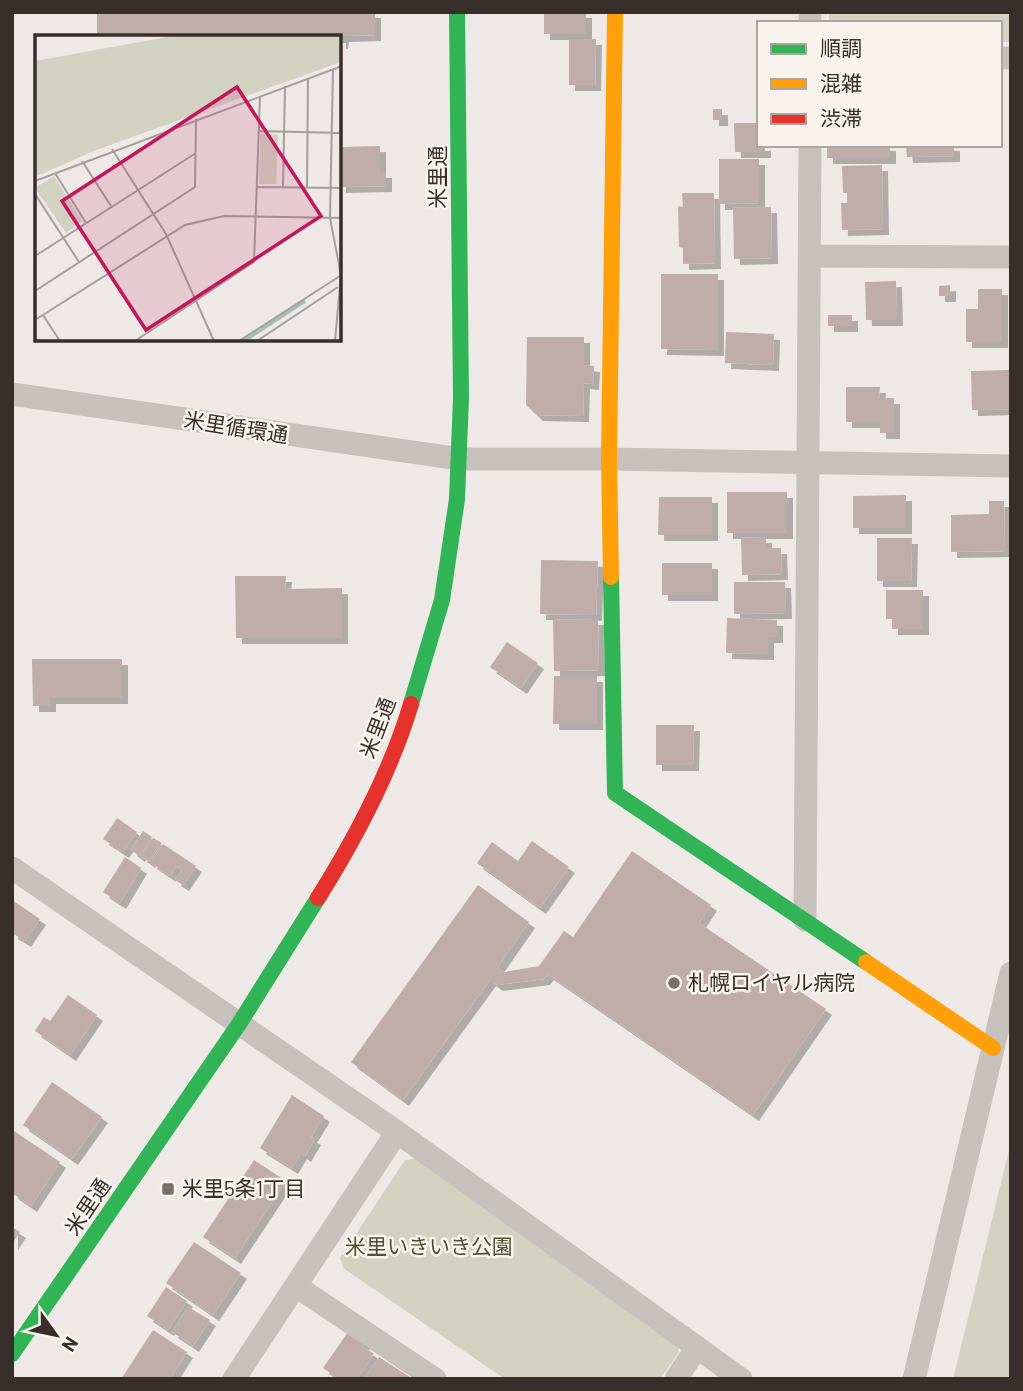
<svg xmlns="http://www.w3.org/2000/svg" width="1023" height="1391" viewBox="0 0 1023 1391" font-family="Barlow,'Noto Sans JP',sans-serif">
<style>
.green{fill:#d1d2c1}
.building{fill:#c0ada9;filter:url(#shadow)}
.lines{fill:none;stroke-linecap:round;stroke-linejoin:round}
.street{stroke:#c7c1be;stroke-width:23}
.fast{stroke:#30b455;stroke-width:16}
.slow{stroke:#ff9f0a;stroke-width:16}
.jam{stroke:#e5322d;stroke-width:16}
.poi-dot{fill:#786f6d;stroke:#f9f3ee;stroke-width:2.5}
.labels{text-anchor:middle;stroke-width:5;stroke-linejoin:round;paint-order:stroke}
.street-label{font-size:21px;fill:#382e2c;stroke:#f9f3ee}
.poi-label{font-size:21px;fill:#382e2c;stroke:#f9f3ee;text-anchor:start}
.park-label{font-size:21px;fill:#4c5432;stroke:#f9f3ee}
.inset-river{fill:none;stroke:#a3bebb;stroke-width:3.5}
.inset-road{fill:none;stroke:#a59e9c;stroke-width:2}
.view{fill:#c2185b;fill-opacity:0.15;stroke:#c2185b;stroke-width:3.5}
.inset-edge{fill:none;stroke:#382e2c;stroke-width:3.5}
</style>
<defs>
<filter id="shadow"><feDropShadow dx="6" dy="6" stdDeviation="0" flood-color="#0004"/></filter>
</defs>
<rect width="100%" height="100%" fill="#eee9e6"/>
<path class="green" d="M 829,12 L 1011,12 L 1011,42 L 1000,42 L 1000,23 L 829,23 Z
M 1011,1142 L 1011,1379 L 953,1379 Z
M 419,1158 L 677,1343 L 679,1352 L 660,1379 L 505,1379 L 343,1268 L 340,1258 L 405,1160 Z"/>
<path class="building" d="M 97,12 L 375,12 L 375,35 L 343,36 L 342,43 L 340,43 L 340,37 L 97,37 Z
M 544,12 L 586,12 L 586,34 L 544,34 Z
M 569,39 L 596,39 L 595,85 L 569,85 Z
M 713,109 L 722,109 L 722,120 L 713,120 Z
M 734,123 L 759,123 L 759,145 L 765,145 L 765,152 L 735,152 Z
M 827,145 L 890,145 L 890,158 L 827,158 Z
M 906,145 L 954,145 L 954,156 L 907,157 Z
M 380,146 L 380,172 L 386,172 L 386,186 L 340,187 L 340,147 Z
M 719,159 L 759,159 L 759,203 L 719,204 Z
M 882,165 L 883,229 L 842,230 L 841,203 L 847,203 L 847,193 L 843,193 L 842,166 Z
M 682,193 L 714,193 L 715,263 L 683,264 L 683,248 L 679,247 L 678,206 L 683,207 Z
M 771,207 L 772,258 L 734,259 L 733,208 Z
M 661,274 L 718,274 L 718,350 L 661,349 Z
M 896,281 L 897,320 L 866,320 L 865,282 Z
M 950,285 L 950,296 L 939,296 L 939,286 Z
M 978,289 L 1002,289 L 1002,342 L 966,342 L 966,309 L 978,309 Z
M 828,315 L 852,315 L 852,326 L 828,326 Z
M 726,332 L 774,334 L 773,365 L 725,363 Z
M 527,337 L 584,337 L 584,365 L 594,366 L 593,384 L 584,383 L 583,416 L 537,415 L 526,405 Z
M 1009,370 L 1010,409 L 972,410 L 971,371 Z
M 846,387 L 880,387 L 879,398 L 894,398 L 894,433 L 880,433 L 880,422 L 846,422 Z
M 727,492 L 787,492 L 787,533 L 727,533 Z
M 906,495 L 906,528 L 853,528 L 853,496 Z
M 659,497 L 712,497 L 712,535 L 658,535 Z
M 989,501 L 1004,501 L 1005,551 L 951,552 L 951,515 L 989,514 Z
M 766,537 L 766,548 L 781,548 L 782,574 L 742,575 L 741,538 Z
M 877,538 L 912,538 L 911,581 L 877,581 Z
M 541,560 L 598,561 L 596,615 L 540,614 Z
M 662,563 L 712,563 L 712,595 L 662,595 Z
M 235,576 L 286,576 L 285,589 L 342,588 L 342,638 L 236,638 Z
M 734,582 L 785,582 L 786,613 L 734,614 Z
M 886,590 L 923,590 L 923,629 L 892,629 L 892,619 L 886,619 Z
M 727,618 L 777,620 L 777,637 L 768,637 L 768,654 L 726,653 Z
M 598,619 L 599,670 L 554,671 L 553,620 Z
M 507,642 L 538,663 L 521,688 L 490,667 Z
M 32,659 L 122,659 L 122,698 L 50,698 L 50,706 L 33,706 Z
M 554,676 L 597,676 L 597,724 L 553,724 Z
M 656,725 L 694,725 L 693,765 L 656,765 Z
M 117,818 L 137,832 L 123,852 L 103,839 Z
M 143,831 L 152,837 L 139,856 L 131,850 Z
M 153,838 L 162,843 L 149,862 L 141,856 Z
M 532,841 L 569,867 L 540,908 L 477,863 L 492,842 L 518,861 Z
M 163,844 L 196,866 L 183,885 L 175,880 L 182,870 L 176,866 L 170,876 L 151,863 Z
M 632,851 L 711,905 L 699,923 L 826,1009 L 753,1115 L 548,974 L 544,979 L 497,985 L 490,980 L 403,1100 L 351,1062 L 478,885 L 529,922 L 497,968 L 504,972 L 539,966 L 564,931 L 573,937 Z
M 125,857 L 141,868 L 120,903 L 103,892 Z
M 12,900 L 40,919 L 25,941 L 12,933 Z
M 68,995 L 97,1015 L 70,1055 L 35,1031 L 44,1017 L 50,1021 Z
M 52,1082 L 102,1117 L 72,1159 L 23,1125 Z
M 292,1095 L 324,1116 L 311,1137 L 315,1139 L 305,1156 L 301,1153 L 292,1168 L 260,1148 Z
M 14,1131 L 60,1162 L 31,1206 L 12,1193 L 12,1134 Z
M 254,1160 L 286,1181 L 235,1258 L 203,1237 Z
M 12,1227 L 20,1232 L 12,1244 Z
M 194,1242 L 241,1273 L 213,1315 L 166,1283 Z
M 166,1287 L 187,1301 L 168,1330 L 147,1316 Z
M 188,1307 L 210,1320 L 193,1346 L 172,1332 Z
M 350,1329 L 366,1340 L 362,1346 L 374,1354 L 357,1379 L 339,1379 L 323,1368 Z
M 153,1330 L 187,1352 L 170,1379 L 121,1379 Z
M 379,1357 L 413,1379 L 364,1379 Z"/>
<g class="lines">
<path class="street" d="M 810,12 L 810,23
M 1000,58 L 1011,58
M 811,256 L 1011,257
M 12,394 L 460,459 L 609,459 L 1011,466
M 12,868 L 397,1132 L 741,1379
M 805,920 L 810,145
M 296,1286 L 435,1379
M 234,1379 L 397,1132
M 676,1379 L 697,1347
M 914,1379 L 1011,973"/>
<path class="fast" d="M 611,577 L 615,793 L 866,962
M 411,704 L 442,600 L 457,499 L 461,398 L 457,12
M 12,1354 L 239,1024 L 318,898"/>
<path class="slow" d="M 611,577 L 609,459 L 615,12
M 866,962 L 993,1048"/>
<path class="jam" d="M 318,898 C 355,839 391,771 411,704"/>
</g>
<g class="poi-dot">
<circle cx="674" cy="983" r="7"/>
<rect x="161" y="1182" width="14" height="14" rx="3.5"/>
</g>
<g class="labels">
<g class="street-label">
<text transform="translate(438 177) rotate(-90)" y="7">米里通</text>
<text transform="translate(236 428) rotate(9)" y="7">米里循環通</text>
<text transform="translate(378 728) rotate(-69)" y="7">米里通</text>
<text transform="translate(88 1207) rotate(-56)" y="7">米里通</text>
</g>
<g class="poi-label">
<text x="688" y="990">札幌ロイヤル病院</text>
<text x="182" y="1196">米里5条1丁目</text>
</g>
<g class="park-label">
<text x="429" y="1254">米里いきいき公園</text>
</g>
</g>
<g transform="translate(35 35)">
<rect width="306" height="306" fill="#eee9e6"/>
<path d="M 143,0 L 306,0 L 306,27 L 61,115 L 0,142 L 0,26 ZM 225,98 L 243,100 L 241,149 L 224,149 ZM 19,141 L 47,186 L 31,198 L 0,153 Z" fill="#d1d2c1"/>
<path class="inset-river" d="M 209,306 L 270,266"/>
<path class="inset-road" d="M 298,34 L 295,183 L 306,240 L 300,306M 223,96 L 307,98M 77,114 L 131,199 L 179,306M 47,126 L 76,171M 20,138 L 51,188M 0,146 L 307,31M 221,152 L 307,153M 248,152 L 250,51M 272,152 L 273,43M 0,159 L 44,227M 0,221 L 161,118M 0,256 L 160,152 L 161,84M 8,280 L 25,306M 0,285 L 150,190 L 189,181 L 307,183M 100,306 L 219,227 L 225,61M 204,306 L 305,241M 222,306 L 303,252"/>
<path class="view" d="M 202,52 L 286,181 L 111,295 L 27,166 Z"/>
<rect width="306" height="306" class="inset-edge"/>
</g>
<rect width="1023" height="1391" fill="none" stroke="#382e2c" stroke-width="28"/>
<rect x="757" y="21" width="245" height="126" fill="#f9f3ee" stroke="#aca4a0" stroke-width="2"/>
<rect x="771" y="44" width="35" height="10" fill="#30b455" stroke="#aca4a0" stroke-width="2"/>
<text x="820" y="56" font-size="21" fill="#382e2c">順調</text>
<rect x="771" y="79" width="35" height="10" fill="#ff9f0a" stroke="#aca4a0" stroke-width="2"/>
<text x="820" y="91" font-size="21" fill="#382e2c">混雑</text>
<rect x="771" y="114" width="35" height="10" fill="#e5322d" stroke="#aca4a0" stroke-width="2"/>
<text x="820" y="126" font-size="21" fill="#382e2c">渋滞</text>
<g transform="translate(56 1335) rotate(123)" stroke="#f9f3ee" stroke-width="5" paint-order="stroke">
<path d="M0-5L12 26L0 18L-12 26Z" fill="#382e2c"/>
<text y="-10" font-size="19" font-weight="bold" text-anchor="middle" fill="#382e2c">N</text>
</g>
</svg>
